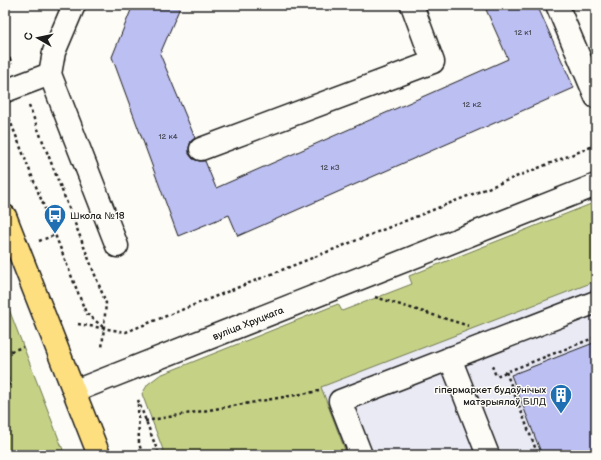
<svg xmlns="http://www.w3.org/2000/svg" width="601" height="460" viewBox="0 0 601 460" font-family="'Balsamiq Sans',sans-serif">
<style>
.built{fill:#eaeaf5}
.green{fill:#c5d286;stroke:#707751}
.building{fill:#bcbff1;stroke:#1c1c1c}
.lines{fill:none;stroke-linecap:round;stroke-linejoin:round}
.minor-casing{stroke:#1c1c1c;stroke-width:25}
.major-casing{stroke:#1c1c1c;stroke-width:25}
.path{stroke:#1c1c1c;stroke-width:2.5;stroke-dasharray:3 3;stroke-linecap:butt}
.minor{stroke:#fdfcf7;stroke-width:22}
.major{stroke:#fddf80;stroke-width:22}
.labels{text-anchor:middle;stroke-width:3;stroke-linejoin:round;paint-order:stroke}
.number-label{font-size:8px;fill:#444551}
.poi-label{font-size:10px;fill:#1c1c1c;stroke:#fdfcf7;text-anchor:start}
.street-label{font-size:10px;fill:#1c1c1c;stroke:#fdfcf7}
</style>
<rect width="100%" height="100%" fill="#fdfcf7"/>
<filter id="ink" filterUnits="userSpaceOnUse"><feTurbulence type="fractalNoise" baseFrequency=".025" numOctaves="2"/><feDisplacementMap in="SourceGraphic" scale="8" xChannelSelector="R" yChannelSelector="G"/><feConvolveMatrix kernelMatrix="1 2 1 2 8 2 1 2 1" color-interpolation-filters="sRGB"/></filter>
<g filter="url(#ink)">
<path class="built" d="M 596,281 L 596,455 L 347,455 L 321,387 Z"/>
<path class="green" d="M 596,202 L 596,281 L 321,387 L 347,455 L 165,455 L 142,394 L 148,384 L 160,375 L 338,304 L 342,311 L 412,284 L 409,276 Z
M 5,299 L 65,455 L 5,455 Z"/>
<path class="building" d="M 133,5 L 181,5 L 160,54 L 195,138 L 191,141 L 189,147 L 189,154 L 193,159 L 199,161 L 205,161 L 216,188 L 508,59 L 484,5 L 537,5 L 574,88 L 238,236 L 229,215 L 178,236 L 112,57 Z
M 596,342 L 596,455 L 542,455 L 511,375 Z"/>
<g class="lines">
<g class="minor-casing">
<g id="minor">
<path d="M 74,5 L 54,52 L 50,74 L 117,246"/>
<path d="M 557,5 L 596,97"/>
<path d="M 5,91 L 50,74"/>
<path d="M 201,149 L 433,62 L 412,5"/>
<path d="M 450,358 L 488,455"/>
<path id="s1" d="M 75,391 L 596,185"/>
<path d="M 361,455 L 340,401 L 596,302"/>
</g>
</g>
<g class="major-casing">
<path id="major" d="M 5,216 L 99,455"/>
</g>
<path class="path" d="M 5,47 L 12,64
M 29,106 L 106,303 L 102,349
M 7,113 L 86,313 L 103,327
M 39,241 L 55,235
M 375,297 L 469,326
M 78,324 L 126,332 L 596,145
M 5,353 L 23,347
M 492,366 L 496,376 L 596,337
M 5,372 L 9,383 L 5,395
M 506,372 L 538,455
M 138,400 L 159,455
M 138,404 L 139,444 L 143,455
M 145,421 L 319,391"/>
<use href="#minor" class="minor"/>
<use href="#major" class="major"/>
</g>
</g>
<defs>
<g id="bus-pin" transform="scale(1.15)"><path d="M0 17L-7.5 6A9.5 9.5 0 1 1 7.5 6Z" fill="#1f6fb2" stroke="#fdfcf7"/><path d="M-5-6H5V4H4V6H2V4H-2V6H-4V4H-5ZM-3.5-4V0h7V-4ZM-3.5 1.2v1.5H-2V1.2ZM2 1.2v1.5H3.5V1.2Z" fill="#fff"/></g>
<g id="building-pin" transform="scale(1.15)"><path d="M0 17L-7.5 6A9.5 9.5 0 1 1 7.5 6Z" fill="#1f6fb2" stroke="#fdfcf7"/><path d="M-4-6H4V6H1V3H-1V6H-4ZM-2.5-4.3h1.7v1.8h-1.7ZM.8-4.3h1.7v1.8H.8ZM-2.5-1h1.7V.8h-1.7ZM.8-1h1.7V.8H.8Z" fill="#fff"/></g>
</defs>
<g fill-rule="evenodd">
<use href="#bus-pin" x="55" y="215"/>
<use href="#building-pin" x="561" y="395"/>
</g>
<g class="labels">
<g class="number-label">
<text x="523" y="35">12 к1</text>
<text x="472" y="107">12 к2</text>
<text x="168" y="139">12 к4</text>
<text x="330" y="170">12 к3</text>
</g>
<g class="poi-label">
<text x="70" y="219">Школа №18</text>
<text x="546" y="393" text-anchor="end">гіпермаркет будаўнічых<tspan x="546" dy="12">матэрыялаў БІЛД</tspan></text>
</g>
<g class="street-label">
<text dy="4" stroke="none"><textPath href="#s1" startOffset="186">вуліца Хруцкага</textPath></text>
</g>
</g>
<rect width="601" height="460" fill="none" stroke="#fdfcf7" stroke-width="20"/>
<rect x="10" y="10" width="581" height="440" fill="none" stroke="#1c1c1c" stroke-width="1.5" filter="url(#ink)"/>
<g transform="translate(38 38) rotate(279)" stroke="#fdfcf7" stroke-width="3" paint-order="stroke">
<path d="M0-3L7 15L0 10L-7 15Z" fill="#1c1c1c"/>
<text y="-6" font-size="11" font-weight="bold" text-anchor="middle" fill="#1c1c1c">С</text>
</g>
</svg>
